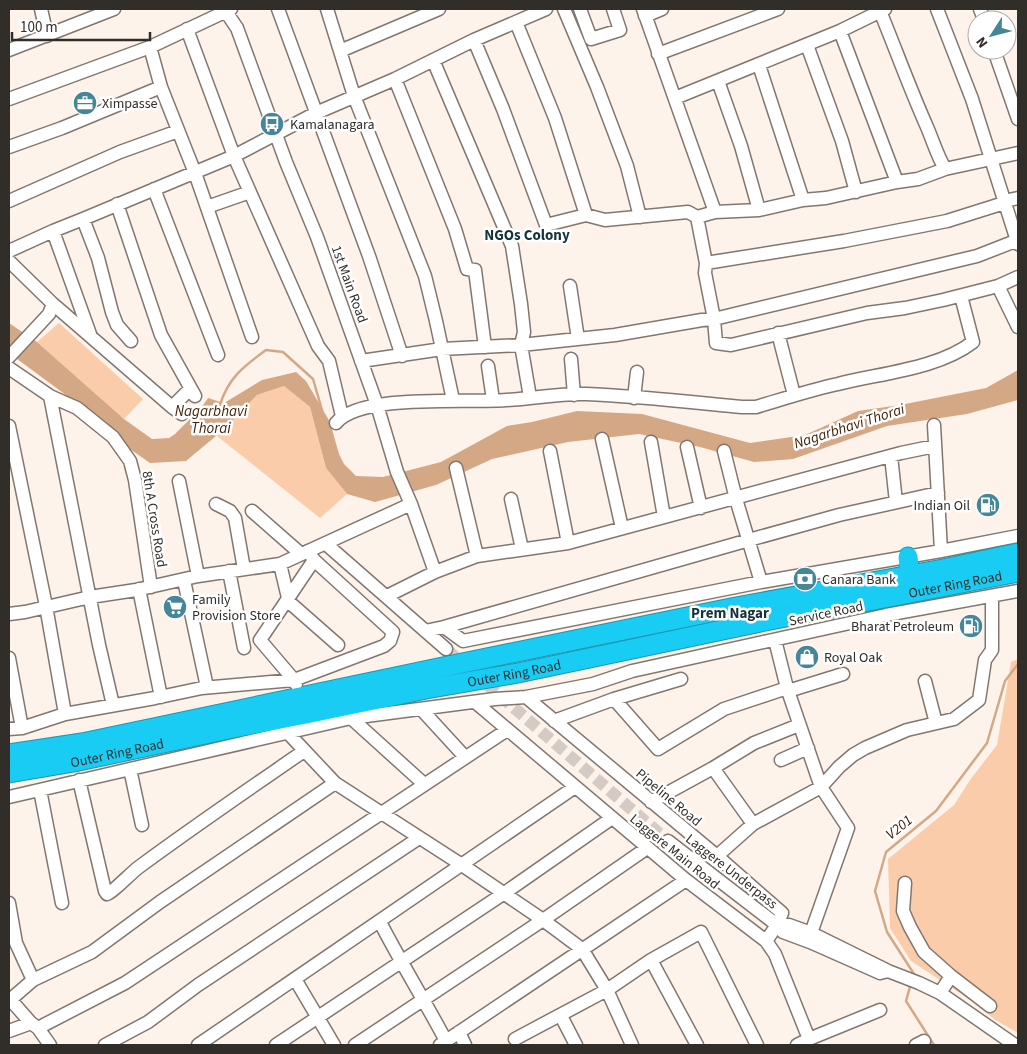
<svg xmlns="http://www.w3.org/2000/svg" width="1027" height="1054" viewBox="0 0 1027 1054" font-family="'Source Sans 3',sans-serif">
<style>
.green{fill:#facca9}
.water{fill:#d5a885}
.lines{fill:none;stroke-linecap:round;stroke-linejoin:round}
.stream{stroke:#d5a885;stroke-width:2.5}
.minor-tunnel{stroke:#d5cbc4;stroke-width:12;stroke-dasharray:12 6;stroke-linecap:butt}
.minor-casing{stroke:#817770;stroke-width:15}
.highway-casing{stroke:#2194ad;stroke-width:21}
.minor{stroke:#fff;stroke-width:12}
.highway{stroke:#19ccf4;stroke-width:19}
.labels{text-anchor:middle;stroke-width:5;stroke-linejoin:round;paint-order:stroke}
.poi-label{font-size:14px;fill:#312d29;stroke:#fff;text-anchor:start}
.street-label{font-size:14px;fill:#312d29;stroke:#fff}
.neighbourhood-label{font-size:15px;font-weight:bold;fill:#14343c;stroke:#fff}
.water-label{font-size:15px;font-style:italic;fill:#422307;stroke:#fff}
</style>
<rect width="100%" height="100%" fill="#fef3eb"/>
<path class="green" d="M 59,323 L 143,399 L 124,419 L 37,342 Z
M 284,386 L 310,407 L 326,468 L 347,494 L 320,518 L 217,436 L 257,395 Z
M 1018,659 L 1018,1033 L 994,1019 L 975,1003 L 911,961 L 890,928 L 888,859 L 954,805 L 970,780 L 997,745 L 1011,662 Z"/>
<path class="water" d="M 9,323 L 37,342 L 124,419 L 152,439 L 169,438 L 175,434 L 201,408 L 208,398 L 224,403 L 262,380 L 296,372 L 306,381 L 330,422 L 339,454 L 344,464 L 356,476 L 383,477 L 441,462 L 507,426 L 532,422 L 577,411 L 642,414 L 750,443 L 805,435 L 858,411 L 900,405 L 986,388 L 1018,370 L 1018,400 L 967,414 L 887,426 L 793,459 L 754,462 L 700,447 L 639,434 L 568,442 L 492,459 L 436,485 L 375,502 L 347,494 L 326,468 L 310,407 L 284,386 L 257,395 L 222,431 L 186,461 L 150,463 L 127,447 L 74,401 L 9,353 Z"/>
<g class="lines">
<path class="stream" d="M 220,405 C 228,378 244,366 266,350 L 283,352 L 313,379 L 322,410
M 914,975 L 914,974 L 887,932 L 875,891 L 886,852 L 936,811 L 987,743 L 1005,681 L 1018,664
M 911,983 L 906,1001 L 934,1045"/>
<path class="minor-tunnel" d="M 446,649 L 668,841"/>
<g class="minor-casing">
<path id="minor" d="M 41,9 L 47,36
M 224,9 L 237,28 L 286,162 L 317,237 L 377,405 L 397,472 L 411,504 L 435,572
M 231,9 L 150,47 L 161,87 L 195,173 L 252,337
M 278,9 L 369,256 L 402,356
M 327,9 L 354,96 L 425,276 L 436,321 L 453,400
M 564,9 L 597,87 L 627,166 L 640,217
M 580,9 L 591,39 L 620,30 L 613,9
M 643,9 L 715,212
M 937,9 L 972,99 L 1018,244
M 980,9 L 984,20
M 880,11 C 896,50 910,89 927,127 C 933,141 937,155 945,169
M 645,16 L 662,9
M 516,22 L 555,118 L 586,215
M 187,29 L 234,156 L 310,328 L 318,346 L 329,361 L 342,416
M 840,31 L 897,182
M 474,40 L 503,109 L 546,225 L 586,215 L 605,220 L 688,212 L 697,217 L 715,212 L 759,210 L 803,200 L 826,198 L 897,182 L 918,179 L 945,169 L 1018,153
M 807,45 L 842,141 L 856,192
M 9,50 L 114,9
M 994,50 L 1018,119
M 340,51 L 439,9
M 658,54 L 778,9
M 433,60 L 512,246 L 521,304 L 524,332 L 521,345 L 530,397
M 759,65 L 803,200
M 395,79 L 455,229 L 467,269 L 475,270 L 485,347
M 718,81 L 741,146 L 759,210
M 675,98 L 840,31 L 885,9
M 9,99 L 150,47
M 9,147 L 62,128 L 161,87
M 154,189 L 218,355
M 9,201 L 120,152 L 178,131
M 117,204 L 161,335 L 195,396
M 207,207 L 250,192
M 697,217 L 706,263 L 705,273 L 714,319 L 716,343 L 731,345 L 867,313 L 905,308 L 943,300 L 998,286 L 1018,277
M 83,219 L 98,258 L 112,312 L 117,325 L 131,341
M 53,231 L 90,334
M 9,251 L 53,231 L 83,219 L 234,156 L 316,113 L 395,79 L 474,40 L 546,9
M 9,261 L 53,304 L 172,407 L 182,414
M 706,263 L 844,241 L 947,221 L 1001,204 L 1004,201 L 1018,198
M 570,286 L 578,339
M 998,286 L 1018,327
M 778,333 L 794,395
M 9,357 L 49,314 L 53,304
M 571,359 L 574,395
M 361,361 L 442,349 L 521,345 L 615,335 L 702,320 L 714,319 L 977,256 L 1018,240
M 488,366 L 493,400
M 9,368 L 50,396 L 77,408 L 113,437 L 130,461 L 135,480 L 151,587
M 50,396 L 99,645 L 113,705
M 634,398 L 637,372
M 172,407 L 190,389
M 336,423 C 360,393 469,403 506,400 C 533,399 559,393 586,394 C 638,396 690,402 742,407 L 756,407 C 783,399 810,390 838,384 C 881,373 938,369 973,342 L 961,296
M 934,425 L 941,551
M 9,426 L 46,606 L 65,714
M 602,439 L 622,528
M 651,442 L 664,517
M 687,447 L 701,508
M 550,451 L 568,543
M 724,451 L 736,499 L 761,582
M 891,456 L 896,502
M 456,468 L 477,556
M 179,481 L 198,576
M 511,499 L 522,549
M 216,504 L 230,511 L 235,518 L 244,569
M 252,511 L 301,554
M 326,544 L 446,649
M 280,564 L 289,602 L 338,645
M 229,571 L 244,648
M 183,580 L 185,585 L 207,687
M 139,589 L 161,697
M 387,596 L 435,572 L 477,556 L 568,543 L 901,453 L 935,446
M 9,614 L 25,612 L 90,597 L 136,590 L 198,576 L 280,564 L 411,504
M 444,627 L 463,641 L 761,582 L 941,551 L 1018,536
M 425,631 L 444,627 L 749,540 L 839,515 L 938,493
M 775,640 L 787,688 L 821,787 L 848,828 L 811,933
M 9,658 L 22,728
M 925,681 L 936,723
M 296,684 L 294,680 L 260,640 L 314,560
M 788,691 L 843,674
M 526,697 L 717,856 L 782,913 L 777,925 L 766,941
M 614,699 L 681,679
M 475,702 L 686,880 L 766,941 L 775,954 L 809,1039 L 797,1045
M 421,709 L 465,757
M 350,715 L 351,718 L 424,784
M 554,721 L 614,699 L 658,749 L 724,709 L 787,688
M 9,729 L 22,728 L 65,714 L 155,698 L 202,688 L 294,680 L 384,646 L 390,641 L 393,632 L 314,560 L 308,551
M 288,733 L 335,783 L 462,865 L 543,920 L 582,949 L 607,990 L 632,1045
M 781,760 L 808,748
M 713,768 L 753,824
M 130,769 L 142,825
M 79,780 L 105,891 L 107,894 C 112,893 132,872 139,867 C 193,827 249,789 304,751
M 40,790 L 62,903
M 9,797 L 351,718 L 495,699 L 526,697 L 593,684 L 632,671 L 886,615 L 1018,591
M 651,802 L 713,768 L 754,743 L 799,725
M 668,841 L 777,925 L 783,932 L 810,942 L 880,973 L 888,971 L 811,933 L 789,925 L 777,925
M 717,856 L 753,824 L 821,787 L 839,767 L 853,755 L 865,748 L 907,730 L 954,719 L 979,700 L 985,660 L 992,650 L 992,597
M 905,883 L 903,911 L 910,927 L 924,952 L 951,976 L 940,993
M 9,903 L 16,943 L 33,980
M 380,922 C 401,963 425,1001 446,1041
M 651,960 L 697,1045
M 888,971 L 919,983 L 940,993 L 1015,1045
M 951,976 L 990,1006
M 295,979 L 334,1045
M 9,998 L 31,1023 L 38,1028 L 50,1045
M 10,1000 L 33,980 L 92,952 L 160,902 L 335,783
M 561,1016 L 576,1045
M 38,1028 L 125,983 L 507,730
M 9,1031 L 31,1023
M 459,1032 L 465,1045
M 515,1039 L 607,990 L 651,960 L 701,932 L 757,1045
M 809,1039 L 880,1010
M 105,1045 L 148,1022 L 198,985 L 419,838
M 198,1045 L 575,787
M 276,1045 L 503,894 L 612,818
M 355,1045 L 543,920 L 647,848
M 440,1045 L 686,880
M 916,1045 L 924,1041"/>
</g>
<g class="highway-casing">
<g id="highway">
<path d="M 908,557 L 910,575"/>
<path d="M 9,754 L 82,743 L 443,667 L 731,608 L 943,569 L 1018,553"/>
<path id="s1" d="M 9,773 L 74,762 L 238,727 L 306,714 L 426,689 L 518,673 L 765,621 L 1018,572"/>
</g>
</g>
<use href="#minor" class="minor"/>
<use href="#highway" class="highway"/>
</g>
<defs>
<g id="office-disc" transform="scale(1.25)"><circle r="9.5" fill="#468699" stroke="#fff"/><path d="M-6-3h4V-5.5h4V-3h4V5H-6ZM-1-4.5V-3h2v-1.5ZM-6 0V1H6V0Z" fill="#fff"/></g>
<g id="bus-disc" transform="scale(1.25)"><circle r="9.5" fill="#468699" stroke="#fff"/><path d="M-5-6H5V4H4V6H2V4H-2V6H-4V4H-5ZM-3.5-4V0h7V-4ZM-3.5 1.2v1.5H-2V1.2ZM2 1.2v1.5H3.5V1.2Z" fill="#fff"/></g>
<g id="fuel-disc" transform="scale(1.25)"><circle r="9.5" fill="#468699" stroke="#fff"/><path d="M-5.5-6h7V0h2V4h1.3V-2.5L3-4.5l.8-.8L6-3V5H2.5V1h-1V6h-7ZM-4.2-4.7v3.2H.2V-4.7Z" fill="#fff"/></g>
<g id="bank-disc" transform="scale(1.25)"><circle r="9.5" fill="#468699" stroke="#fff"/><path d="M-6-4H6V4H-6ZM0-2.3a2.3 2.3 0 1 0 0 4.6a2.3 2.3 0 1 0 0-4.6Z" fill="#fff"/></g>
<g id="supermarket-disc" transform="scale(1.25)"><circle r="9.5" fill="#468699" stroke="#fff"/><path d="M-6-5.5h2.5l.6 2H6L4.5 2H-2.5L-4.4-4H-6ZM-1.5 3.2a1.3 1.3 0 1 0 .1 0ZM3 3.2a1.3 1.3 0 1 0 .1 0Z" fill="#fff"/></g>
<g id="shop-disc" transform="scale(1.25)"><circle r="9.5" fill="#468699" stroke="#fff"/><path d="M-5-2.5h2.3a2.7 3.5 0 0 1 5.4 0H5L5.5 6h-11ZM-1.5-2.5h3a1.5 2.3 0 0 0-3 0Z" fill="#fff"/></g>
</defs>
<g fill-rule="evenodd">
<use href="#office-disc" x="85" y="103"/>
<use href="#bus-disc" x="272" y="124"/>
<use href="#fuel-disc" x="988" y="505"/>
<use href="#bank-disc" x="805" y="579"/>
<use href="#supermarket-disc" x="175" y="607"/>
<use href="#fuel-disc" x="971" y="626"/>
<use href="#shop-disc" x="807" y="657"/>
</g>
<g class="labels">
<g class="poi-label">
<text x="102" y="108">Ximpasse</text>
<text x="290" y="129">Kamalanagara</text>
<text x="970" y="510" text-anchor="end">Indian Oil</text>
<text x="822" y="584">Canara Bank</text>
<text x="192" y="604">Family<tspan x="192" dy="16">Provision Store</tspan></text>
<text x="954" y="631" text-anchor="end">Bharat Petroleum</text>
<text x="824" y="662">Royal Oak</text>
</g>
<g class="street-label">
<text transform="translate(350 284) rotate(70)" y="5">1st Main Road</text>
<text transform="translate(155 519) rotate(81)" y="5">8th A Cross Road</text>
<text dy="5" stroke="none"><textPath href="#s1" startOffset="965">Outer Ring Road</textPath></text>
<text transform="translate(826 613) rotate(-12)" y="5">Service Road</text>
<text dy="5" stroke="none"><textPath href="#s1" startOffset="515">Outer Ring Road</textPath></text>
<text dy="5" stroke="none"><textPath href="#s1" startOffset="110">Outer Ring Road</textPath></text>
<text transform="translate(669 797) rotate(40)" y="5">Pipeline Road</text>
<text transform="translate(675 851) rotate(39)" y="5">Laggere Main Road</text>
<text transform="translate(732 871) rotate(38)" y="5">Laggere Underpass</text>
</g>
<g class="neighbourhood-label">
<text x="527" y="240">NGOs Colony</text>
<text x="730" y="618">Prem Nagar</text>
</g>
<g class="water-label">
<text x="211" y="416">Nagarbhavi<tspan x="211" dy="17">Thorai</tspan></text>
<text transform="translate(849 426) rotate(-18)" y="5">Nagarbhavi Thorai</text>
<text transform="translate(899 827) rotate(-39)" y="5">V201</text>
</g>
</g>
<rect width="1027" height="1054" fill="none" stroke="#312d29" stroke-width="20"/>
<g transform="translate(992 35) rotate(234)"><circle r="24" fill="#ffffff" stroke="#adaba9"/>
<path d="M0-4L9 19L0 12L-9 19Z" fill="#468699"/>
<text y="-8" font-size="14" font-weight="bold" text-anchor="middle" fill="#312d29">N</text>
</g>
<path d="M12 32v8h138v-8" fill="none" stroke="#312d29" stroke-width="2.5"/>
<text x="20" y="32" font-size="15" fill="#312d29" stroke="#ffffff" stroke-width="4" paint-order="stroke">100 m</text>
</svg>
